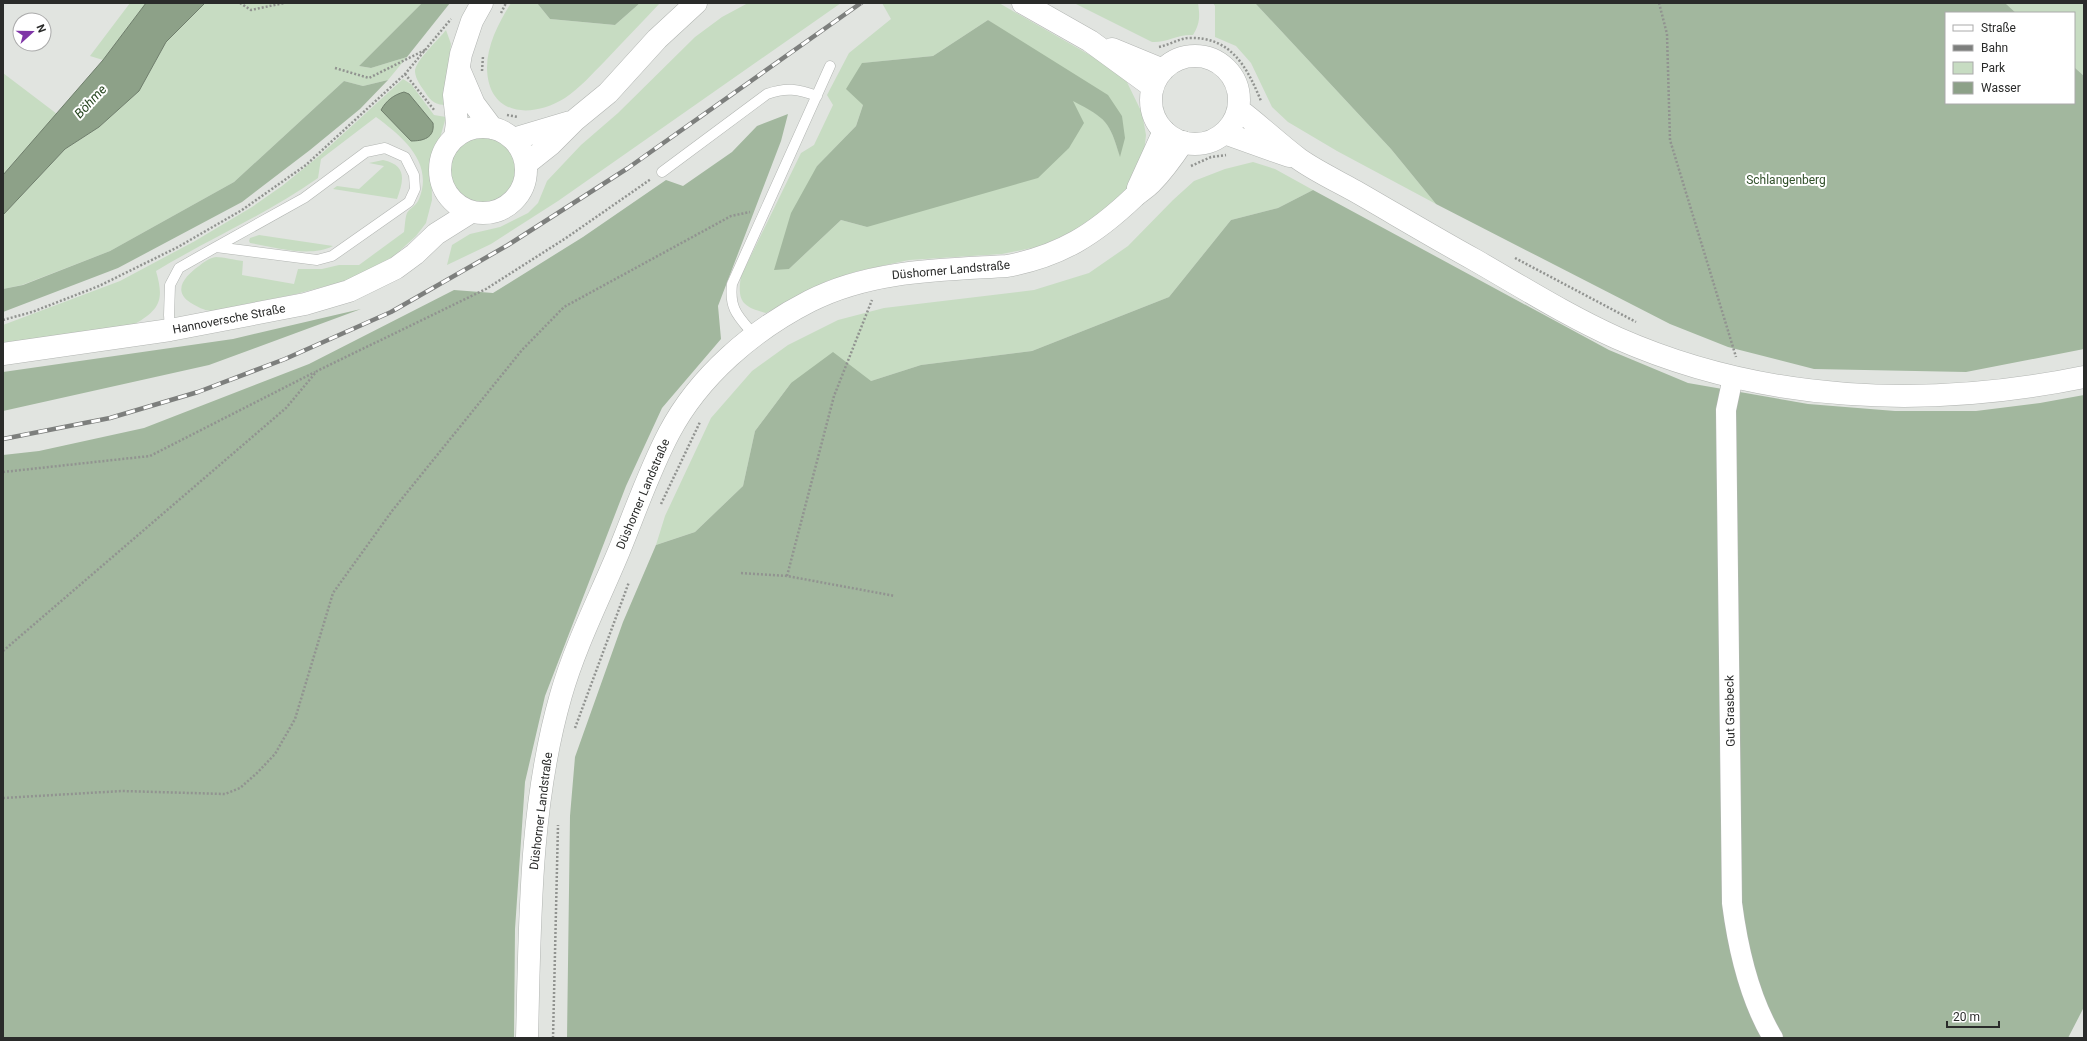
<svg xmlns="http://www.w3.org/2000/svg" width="2087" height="1041" viewBox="0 0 2087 1041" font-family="Roboto,sans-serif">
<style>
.green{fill:#c7dcc2;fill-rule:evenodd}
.forest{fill:#a2b79e}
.water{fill:#8da188;stroke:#6f7e6c}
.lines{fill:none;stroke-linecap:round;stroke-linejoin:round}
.service-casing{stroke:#b2b5b2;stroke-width:11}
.minor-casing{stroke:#b2b5b2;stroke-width:21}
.tertiary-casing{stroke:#b2b5b2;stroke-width:23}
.secondary-casing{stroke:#b2b5b2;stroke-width:23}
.path{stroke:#919390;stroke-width:2.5;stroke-dasharray:2 2;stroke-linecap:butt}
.service{stroke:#fff;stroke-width:10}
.minor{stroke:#fff;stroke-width:20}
.tertiary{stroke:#fff;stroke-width:22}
.secondary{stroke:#fff;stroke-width:22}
.rail-casing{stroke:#7d7f7d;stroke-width:4.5}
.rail{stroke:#fff;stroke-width:3;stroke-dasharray:9;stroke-linecap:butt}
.labels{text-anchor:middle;stroke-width:4;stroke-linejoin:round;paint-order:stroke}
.park-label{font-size:12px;fill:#31502a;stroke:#fff}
.street-label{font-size:12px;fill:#2a2b2a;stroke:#fff}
.water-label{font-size:13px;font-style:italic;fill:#25441e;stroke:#fff}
</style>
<rect width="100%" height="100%" fill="#e1e4e0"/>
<path class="green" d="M 130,3 L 146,3 L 103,60 L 90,56 Z
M 205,3 L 422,3 L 359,66 L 371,68 L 407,57 L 388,80 L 363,86 L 344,81 L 234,182 L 110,251 L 22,285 L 3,289 L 3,215 L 65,149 L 99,127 L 139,91 L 166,42 Z
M 511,3 L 537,3 L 550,19 L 615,25 L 640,3 L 660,3 C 642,22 623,42 605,61 C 592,74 580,88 565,98 C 531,119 488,116 487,68 C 487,45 499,22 511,3 Z
M 748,3 L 841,3 L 558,201 L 491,244 L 447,265 L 452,245 L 470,234 L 500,227 L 528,213 L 538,203 L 547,181 L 581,145 L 618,113 L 695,37 L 722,17 Z
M 882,3 L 999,3 L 1123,74 L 1142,113 L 1146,135 L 1143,161 L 1128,187 L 1105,210 L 1073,231 L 1041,246 L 1002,254 L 909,260 L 858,271 L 827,281 L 766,313 C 742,307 737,301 741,276 L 801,153 L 814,145 L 833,105 L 827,95 L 849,53 L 891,19 ZM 988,20 L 1122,116 L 1120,156 C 1108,118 1106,119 1073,100 L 867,227 L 841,220 L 789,269 L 817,166 L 856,126 L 863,105 L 863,63 L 933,56 Z
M 1074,3 L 1198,3 C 1200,16 1200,24 1193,35 C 1178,34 1166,43 1152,42 Z
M 1213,3 L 1255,3 L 1391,149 L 1436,204 L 1337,151 L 1288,122 L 1272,107 L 1251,63 L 1236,46 L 1215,37 L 1215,6 Z
M 2005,3 L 2084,3 L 2084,76 L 2074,67 L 2074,13 L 2016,13 Z
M 446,30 L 451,44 L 446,82 L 447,105 C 436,105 431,102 425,92 C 421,86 416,80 415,72 C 414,62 439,39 446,30 Z
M 3,73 L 57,114 L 3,175 Z
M 403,79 L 411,84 L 434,115 L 446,117 L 440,138 L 431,156 L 432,200 L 426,223 L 416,236 L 394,256 L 371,269 L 345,281 L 296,294 L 211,311 C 203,310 198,307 191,303 C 171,291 186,275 199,266 C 204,262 209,258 216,257 C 224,257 234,260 243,261 L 242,275 L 294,284 L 298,269 L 322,269 L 339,265 L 359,265 L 404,232 C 405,226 405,218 407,213 C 410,208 417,205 419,199 C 434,163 403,137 376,117 L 321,159 L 318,178 C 267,214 209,239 156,271 C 164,299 161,309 135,324 L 3,343 L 3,325 L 120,281 L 195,241 L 252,207 L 282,186 L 319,156 Z
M448 169a35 35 0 1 1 70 0a35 35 0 1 1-70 0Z
M 383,160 C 407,165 404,180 397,199 L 333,189 L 337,186 L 359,189 L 384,166 L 369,163 Z
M 1253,162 L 1275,169 L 1313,190 L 1278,208 L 1231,220 L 1169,297 L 1032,351 L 921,365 L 871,381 L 791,383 L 755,431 L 743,486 L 695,532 L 656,545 L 665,516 L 711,418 L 752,371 L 788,345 L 838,320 L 884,308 L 1034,290 L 1089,273 L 1128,246 L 1173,200 L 1194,181 L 1225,169 Z
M 259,235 L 333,246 C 309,258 276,247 250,243 L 249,241 L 250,238 Z"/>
<path class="forest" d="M 422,3 L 450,3 L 407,57 L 371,68 L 359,66 Z
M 537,3 L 640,3 L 615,25 L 550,19 Z
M 1255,3 L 2005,3 L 2016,13 L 1946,13 L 1946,103 L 2074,103 L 2074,67 L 2084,76 L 2084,349 L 1966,372 L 1814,369 L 1728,347 L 1670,324 L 1436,204 L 1391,149 Z
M 988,20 L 1108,95 L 1122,116 L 1125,138 L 1120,157 C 1109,121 1107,119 1073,101 L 1084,123 L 1069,148 L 1038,178 L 867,227 L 841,220 L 789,269 L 774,270 L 791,213 L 817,166 L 856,126 L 863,105 L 846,89 L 862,63 L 933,56 Z
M 388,80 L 360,109 L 310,150 L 242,202 L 118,268 L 3,312 L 3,289 L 23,285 L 110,251 L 234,182 L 344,81 L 363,86 Z
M 788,114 L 781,141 L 718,306 L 721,339 L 662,408 L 626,486 L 545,696 L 525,782 L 515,929 L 514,1038 L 3,1038 L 3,455 L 39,451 L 144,428 L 309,364 L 454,290 L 493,293 L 583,237 L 666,180 L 683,186 L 732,152 L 757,126 Z
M 1313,190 L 1609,350 L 1688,383 L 1808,404 L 1895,411 L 1976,411 L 2040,403 L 2084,395 L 2084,1007 L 2068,1038 L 567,1038 L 570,816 L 575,757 L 623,622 L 656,545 L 695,532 L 743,486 L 755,431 L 791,383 L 833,352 L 871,381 L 921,365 L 1032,351 L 1169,297 L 1231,220 L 1278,208 Z
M 361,309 L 209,365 L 3,411 L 3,372 L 233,339 Z"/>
<path class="water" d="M 146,3 L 205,3 L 166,42 L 139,91 L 99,127 L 65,149 L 3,215 L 3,175 L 103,60 Z
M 404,92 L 409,94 L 433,123 C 435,138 423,141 411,141 L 381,110 C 386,101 393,95 404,92 Z"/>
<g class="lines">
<g class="service-casing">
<path id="service" d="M 662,172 L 767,94 C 786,87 798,89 817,96
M 170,330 L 169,315 L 170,285 L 179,268 L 216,247 L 317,260 L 332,256 L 409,202 L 415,189 L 414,175 L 405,157 L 385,148 L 366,152 L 304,198 L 216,247
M 754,335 C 739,317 729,310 732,284 L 830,66"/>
</g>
<g class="minor-casing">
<path id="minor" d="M 1733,377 L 1726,410 L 1732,903 C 1738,949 1749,998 1773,1038"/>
</g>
<g class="tertiary-casing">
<path id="tertiary" d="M 1138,188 L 1164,131
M 527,1038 C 530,924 529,806 561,695 C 575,646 599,599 619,551 C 635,512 649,471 669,433 C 699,376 753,330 810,301 C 871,270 940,270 1007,266 C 1061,256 1095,234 1134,197 C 1139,192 1145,189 1151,183 C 1163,171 1173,157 1183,142"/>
</g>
<g class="secondary-casing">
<path id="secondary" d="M 1023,3 L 1090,41 L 1153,87
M 1112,49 L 1163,70
M1151 100a44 44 0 1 1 88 0a44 44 0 1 1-88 0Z
M 459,69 L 474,104 L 492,128
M 1238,109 C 1259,125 1278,143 1299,159 C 1316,171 1337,181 1355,191 C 1395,214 1435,238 1475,260 C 1522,287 1568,316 1617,338 C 1764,403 1928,409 2084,377
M440 170a43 43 0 1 1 86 0a43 43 0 1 1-86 0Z
M 1224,133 L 1289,156
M 455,137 L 457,123 L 454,95 L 461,54 L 472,21 L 482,3
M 513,139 L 570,122
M 526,164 L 550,145 L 575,120 L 608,93 L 657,39 L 696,3
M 3,354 L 170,330 L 305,304 L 349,291 L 396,268 L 415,254 L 436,234 L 471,212"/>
</g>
<path class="path" d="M 240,3 L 251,10 L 284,3
M 1659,3 L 1667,34 L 1670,140 L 1736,357
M 501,13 L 506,3
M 1159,47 C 1169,45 1178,39 1188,38 C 1231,36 1247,67 1261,101
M 335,68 L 369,78 L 427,49
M 482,71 L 483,56
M 405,74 L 435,111
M 507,115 L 518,117
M 1191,166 L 1211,157 L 1226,155
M 1515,258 L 1636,322
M 3,320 L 32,312 L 99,286 L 178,247 L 242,210 L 306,165 L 405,74 L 451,19
M 3,472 L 150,456 L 315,372
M 661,504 L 700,422
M 741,573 L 787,576 L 895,596
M 787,576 L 834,396 L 872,300
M 3,651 L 286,408 L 317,371 L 486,289 L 566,238 L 651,179
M 575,728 L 629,582
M 3,798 L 122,791 L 225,794 L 240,788 L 257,773 L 275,754 L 295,719 L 333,593 L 392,511 L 522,350 L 564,307 L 731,216 L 750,212
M 553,1038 L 558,825"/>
<use href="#service" class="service"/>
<use href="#minor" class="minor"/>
<use href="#tertiary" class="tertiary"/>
<use href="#secondary" class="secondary"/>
<g class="rail-casing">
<path id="rail" d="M 3,439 L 110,418 L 198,392 L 285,359 L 391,312 L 508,245 L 628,168 L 861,3"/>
</g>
<use href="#rail" class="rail"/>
</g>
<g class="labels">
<g class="park-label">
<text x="1786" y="184">Schlangenberg</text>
</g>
<g class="street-label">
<text transform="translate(951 270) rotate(-5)" y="4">Düshorner Landstraße</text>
<text transform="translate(229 319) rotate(-11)" y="4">Hannoversche Straße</text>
<text transform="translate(643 494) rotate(-67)" y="4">Düshorner Landstraße</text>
<text transform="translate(1730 711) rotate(-91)" y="4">Gut Grasbeck</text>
<text transform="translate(541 811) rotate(-83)" y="4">Düshorner Landstraße</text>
</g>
<g class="water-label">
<text transform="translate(90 101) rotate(-47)" y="5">Böhme</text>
</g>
</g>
<rect width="2087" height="1041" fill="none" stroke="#2a2b2a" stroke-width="8"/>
<rect x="1945" y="12" width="130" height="92" fill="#ffffff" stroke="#aaaaaa"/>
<rect x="1953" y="25" width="20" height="6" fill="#ffffff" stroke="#aaaaaa"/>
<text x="1981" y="32" font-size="12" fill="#2a2b2a">Straße</text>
<rect x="1953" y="45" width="20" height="6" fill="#7d7f7d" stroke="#aaaaaa"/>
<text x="1981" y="52" font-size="12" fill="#2a2b2a">Bahn</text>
<rect x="1953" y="62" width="20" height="12" fill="#c7dcc2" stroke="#aaaaaa"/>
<text x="1981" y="72" font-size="12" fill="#2a2b2a">Park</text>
<rect x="1953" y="82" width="20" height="12" fill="#8da188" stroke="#aaaaaa"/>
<text x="1981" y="92" font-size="12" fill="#2a2b2a">Wasser</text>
<g transform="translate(32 32) rotate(69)"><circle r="19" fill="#ffffff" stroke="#aaaaaa"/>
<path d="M0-3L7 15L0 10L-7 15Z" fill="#7f35a7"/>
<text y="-6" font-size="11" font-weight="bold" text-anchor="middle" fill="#2a2b2a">N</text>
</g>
<path d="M1947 1021v6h52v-6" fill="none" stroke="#2a2b2a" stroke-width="2"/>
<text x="1953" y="1021" font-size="12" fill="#2a2b2a" stroke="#ffffff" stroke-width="3" paint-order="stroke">20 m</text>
</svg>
